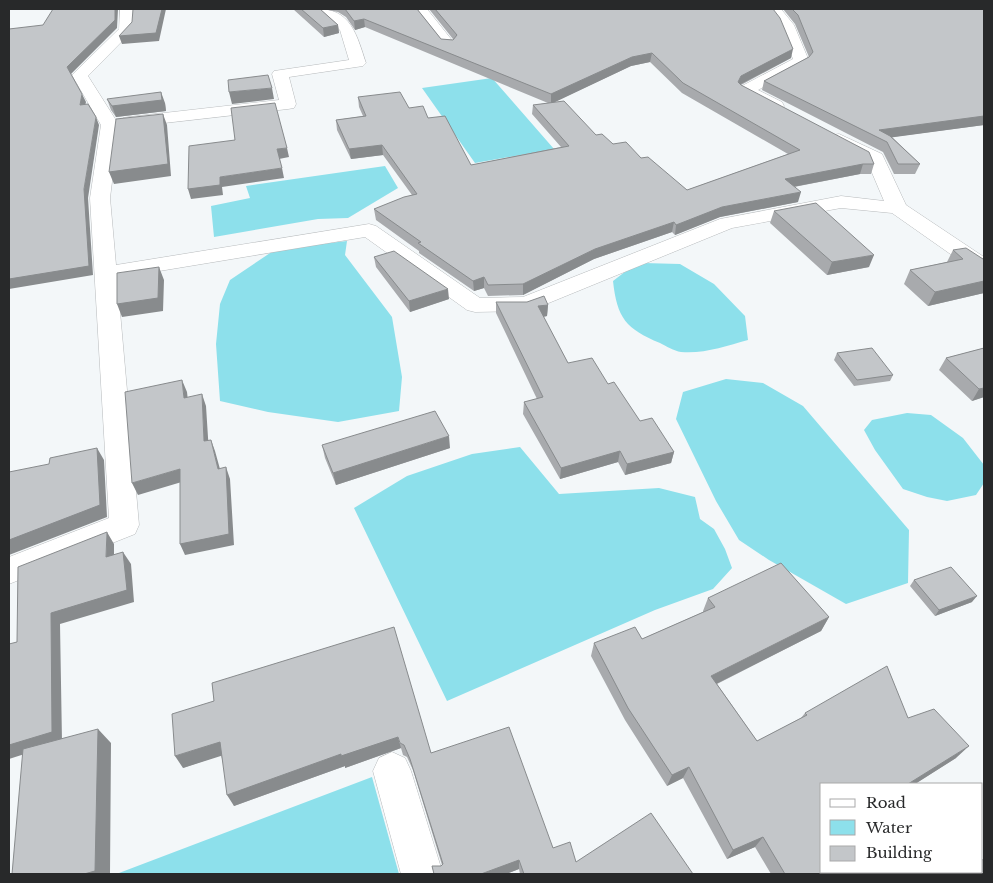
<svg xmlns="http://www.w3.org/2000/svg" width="993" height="883" viewBox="0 0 993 883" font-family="'Libre Baskerville',serif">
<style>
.water{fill:#8de0eb}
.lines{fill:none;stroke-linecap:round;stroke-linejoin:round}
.minor-casing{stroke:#b7babc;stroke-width:1}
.minor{fill:#fff;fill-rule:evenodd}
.wall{fill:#a8aaad;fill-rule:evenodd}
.shaded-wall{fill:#888b8d}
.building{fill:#c3c6c9;stroke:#888b8d}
</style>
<rect width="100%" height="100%" fill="#f3f7f9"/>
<path class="water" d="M 492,78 L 554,149 L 475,163 L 422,88 Z
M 385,166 L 398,188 L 348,218 L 318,219 L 214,237 L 211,206 L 250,198 L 246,186 Z
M 347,241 L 345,255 L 392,317 L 402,377 L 399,411 L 338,422 L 268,412 L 220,401 L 216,344 L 220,304 L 230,280 L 276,249 Z
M 643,263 L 680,264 L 714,284 L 745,316 L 748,340 C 726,346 704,354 681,352 C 674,351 666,346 660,343 C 626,329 617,318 613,281 L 626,271 Z
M 726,379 L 763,383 L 803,406 L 909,530 L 908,583 L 846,604 L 769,560 L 739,540 L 716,501 L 676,419 L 683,392 Z
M 907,413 L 931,415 L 963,438 L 984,465 L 984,483 L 976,495 L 947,501 L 927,497 L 903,489 L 875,450 L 864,430 L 872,420 Z
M 520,447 L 559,494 L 659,488 L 695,497 L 700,519 L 714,529 L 725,549 L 732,568 L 713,589 L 655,610 L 447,701 L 354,508 L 407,476 L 472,454 Z
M 372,777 L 399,874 L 119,874 L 119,873 Z"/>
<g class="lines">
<g class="minor-casing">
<path id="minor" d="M 120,9 L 134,9 L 133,30 L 88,76 L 119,125 L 110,198 L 116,265 L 369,224 L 376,226 L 480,298 L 523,297 L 720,219 L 841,196 L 884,201 L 867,161 L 833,143 L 830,139 L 833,135 L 839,134 L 882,154 L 906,205 L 984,257 L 984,274 L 976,272 L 892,213 L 841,208 L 732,228 L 534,309 L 526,311 L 475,312 L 467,310 L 365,237 L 117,278 L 139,525 L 135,534 L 9,584 L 9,557 L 109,518 L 90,198 L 101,125 L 72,75 L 119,29 Z
M 315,9 C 351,7 357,36 366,63 L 363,66 L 289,77 L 296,104 L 294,108 L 288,109 L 129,127 L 123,126 L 120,122 L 123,118 L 129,117 L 279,100 L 272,74 L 274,71 L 349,60 L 340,30 Z
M 413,9 L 427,9 L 455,44 L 453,47 L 443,47 Z
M 767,9 L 781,9 L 794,25 L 809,61 L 806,64 L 758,90 L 782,102 L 784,106 L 782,110 L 776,111 L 740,93 L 738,90 L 740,87 L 793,59 L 780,26 Z
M 392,752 L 405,758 L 411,771 L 443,874 L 401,874 L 373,771 L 379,758 Z"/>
</g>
<use href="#minor" class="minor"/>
</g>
<path class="wall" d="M 293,9 L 320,9 L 338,25 L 339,33 L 324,37 Z
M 323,9 L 417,9 L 441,39 L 453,40 L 453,39 L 429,9 L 773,9 L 791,58 L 741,85 L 874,164 L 871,174 L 860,174 L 794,187 L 798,202 L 720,217 L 675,235 L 672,232 L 594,259 L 523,295 L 488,296 L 484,288 L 474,291 L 419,253 L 419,251 L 376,220 L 374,209 L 412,195 L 383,155 L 351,159 L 337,130 L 336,120 L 363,116 L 359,107 L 358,97 L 409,108 L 428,118 L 471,165 L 561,147 L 532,114 L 533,105 L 548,103 L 365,27 L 355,30 L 346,17 L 338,12 ZM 650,62 L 682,93 L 788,154 L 687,190 L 641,158 L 596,135 L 554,102 L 631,66 Z
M 783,9 L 984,9 L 984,125 L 892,137 L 920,164 L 915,174 L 894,174 L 883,152 L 762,90 L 764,81 L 809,57 L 795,24 Z
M 107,99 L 165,103 L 166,111 L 116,117 L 111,110 Z
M 774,211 L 869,267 L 827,275 L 770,223 Z
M 953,250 L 984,259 L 984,293 L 928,306 L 904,284 L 910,270 L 947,262 Z
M 374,257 L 449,299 L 410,312 L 376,267 Z
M 496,302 L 548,305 L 547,316 L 543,317 L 568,363 L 608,384 L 640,421 L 674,452 L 671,463 L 625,475 L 618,462 L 560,479 L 523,414 L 524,402 L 537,399 L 496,313 Z
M 984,348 L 984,397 L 972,401 L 939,370 L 946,358 Z
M 837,353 L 893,375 L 890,381 L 854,386 L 834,360 Z
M 322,445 L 450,448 L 336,485 L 325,458 Z
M 914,580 L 972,602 L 935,616 L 910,586 Z
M 708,598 L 829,617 L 821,631 L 717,684 L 757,741 L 801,718 L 805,713 L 908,718 L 956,758 L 915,784 L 822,784 L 908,874 L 771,874 L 755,847 L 727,859 L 683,778 L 667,786 L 625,720 L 591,656 L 594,643 L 642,639 L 703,612 L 703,611 Z
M 212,683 L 431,753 L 553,848 L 576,862 L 693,874 L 520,874 L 519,869 L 506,874 L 434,874 L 432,866 L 441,866 L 442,865 L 413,770 L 407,757 L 403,755 L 401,748 L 345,768 L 345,766 L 234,806 L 221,755 L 183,768 L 214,701 Z"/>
<path class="shaded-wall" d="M 115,9 L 118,9 L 117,28 L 70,75 L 67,67 Z
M 162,9 L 166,9 L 159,41 L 122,44 L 119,36 Z
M 364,19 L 365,27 L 355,30 L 354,21 Z
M 338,25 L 339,33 L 324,37 L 323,28 Z
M 793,49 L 791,58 L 739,85 L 738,82 L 741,76 Z
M 652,53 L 650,62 L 631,66 L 551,104 L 551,94 L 632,57 Z
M 272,88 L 274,99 L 232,104 L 229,92 Z
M 161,92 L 165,103 L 166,111 L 116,117 L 112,106 Z
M 82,94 L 86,102 L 83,114 L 80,105 Z
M 163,114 L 167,125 L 171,176 L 114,184 L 109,172 Z
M 984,116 L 984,125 L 880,139 L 879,130 Z
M 96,117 L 99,125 L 88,198 L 93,275 L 9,289 L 9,279 L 84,189 Z
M 382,145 L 383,155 L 351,159 L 349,149 Z
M 287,148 L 289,157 L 279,159 L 277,149 Z
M 863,164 L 860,174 L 782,189 L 785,179 Z
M 282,168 L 284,178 L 222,187 L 223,195 L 191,199 L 188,189 L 220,177 Z
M 801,192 L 798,202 L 720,217 L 675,235 L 676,225 L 722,207 Z
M 674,222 L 672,232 L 594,259 L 523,295 L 523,284 L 595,249 Z
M 874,255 L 869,267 L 827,275 L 832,262 Z
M 159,267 L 164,280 L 163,311 L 122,317 L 117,304 Z
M 484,277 L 484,288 L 474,291 L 473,281 Z
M 984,281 L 984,293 L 928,306 L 935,292 Z
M 448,289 L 449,299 L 410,312 L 409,301 Z
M 548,305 L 547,316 L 537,318 L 538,306 Z
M 182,380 L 187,392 L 189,410 L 184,398 Z
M 984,388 L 984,397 L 972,401 L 979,389 Z
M 202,394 L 206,406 L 209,453 L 204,441 Z
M 449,436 L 450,448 L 336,485 L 333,473 Z
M 211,440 L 215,451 L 223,480 L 218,469 Z
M 97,448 L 104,460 L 107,517 L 9,555 L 9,540 Z
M 620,451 L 618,462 L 560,479 L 561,468 Z
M 674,452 L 671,463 L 625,475 L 627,464 Z
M 226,467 L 230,479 L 234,545 L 185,555 L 180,544 Z
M 180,469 L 185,481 L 138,495 L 132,483 Z
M 107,532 L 114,544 L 114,569 L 106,557 Z
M 123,552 L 131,564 L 134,602 L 60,624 L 62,742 L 9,759 L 9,745 L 51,613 Z
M 977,596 L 972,602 L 935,616 L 939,610 Z
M 829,617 L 821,631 L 706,689 L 711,676 Z
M 98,729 L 111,743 L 110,874 L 84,874 Z
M 398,737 L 401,748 L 345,768 L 345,766 L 234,806 L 227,795 L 341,754 Z
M 220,742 L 227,754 L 183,768 L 175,756 Z
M 969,746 L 956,758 L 915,784 L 908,784 Z
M 689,767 L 683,778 L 667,786 L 672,775 Z
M 763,837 L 755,847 L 727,859 L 733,850 Z
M 519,860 L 519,869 L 506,874 L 481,874 Z"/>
<path class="building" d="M 53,9 L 115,9 L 115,20 L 67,67 L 82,94 L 80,105 L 88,104 L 96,117 L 84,189 L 89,266 L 9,279 L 9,29 L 43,25 Z
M 133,9 L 162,9 L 156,33 L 119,36 L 132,22 Z
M 301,9 L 320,9 L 338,25 L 323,28 Z
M 345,9 L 417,9 L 441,39 L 453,40 L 457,35 L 435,9 L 773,9 L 780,18 L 793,49 L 741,76 L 738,82 L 741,85 L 869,152 L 874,164 L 863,164 L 785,179 L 801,192 L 722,207 L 676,225 L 674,222 L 595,249 L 523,284 L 488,285 L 484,277 L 473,281 L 418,243 L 421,242 L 374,209 L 404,197 L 417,194 L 382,145 L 349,149 L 336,120 L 366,116 L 358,97 L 400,92 L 409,108 L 423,106 L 428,118 L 445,116 L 471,165 L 569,146 L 533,105 L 564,101 L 596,135 L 602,134 L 613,144 L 626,142 L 641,158 L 648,157 L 687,190 L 800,150 L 683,83 L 652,53 L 632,57 L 551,94 L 364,19 L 354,21 Z
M 792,9 L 984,9 L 984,116 L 879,130 L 890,136 L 920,164 L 898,164 L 887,142 L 764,81 L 809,57 L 813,52 L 798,15 Z
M 268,75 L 272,88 L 229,92 L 228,80 Z
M 161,92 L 162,100 L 112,106 L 107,99 Z
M 275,103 L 287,148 L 277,149 L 282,168 L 220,177 L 220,185 L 188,189 L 189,146 L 235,140 L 231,108 Z
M 163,114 L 168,164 L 109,172 L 116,119 Z
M 816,203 L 874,255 L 832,262 L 774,211 Z
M 966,248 L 983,259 L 984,259 L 984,281 L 935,292 L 910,270 L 963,259 L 953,250 Z
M 394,251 L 448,289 L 409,301 L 374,257 Z
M 159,267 L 158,298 L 117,304 L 117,273 Z
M 544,296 L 548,305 L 538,306 L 568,363 L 592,358 L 608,384 L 614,382 L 640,421 L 652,418 L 674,452 L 627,464 L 620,451 L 561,468 L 524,402 L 543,397 L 496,302 L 527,302 Z
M 872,348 L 893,375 L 857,380 L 837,353 Z
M 984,348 L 984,388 L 979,389 L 946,358 Z
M 182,380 L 184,398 L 202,394 L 204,441 L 211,440 L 218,469 L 226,467 L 229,534 L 180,544 L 180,469 L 132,483 L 125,392 Z
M 435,411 L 449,436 L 333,473 L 322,445 Z
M 97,448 L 100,505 L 9,540 L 9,472 L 49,464 L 50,458 Z
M 107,532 L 106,557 L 123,552 L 127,590 L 51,613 L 52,732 L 9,745 L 9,644 L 17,642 L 18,567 Z
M 781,563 L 829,617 L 711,676 L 757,741 L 807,715 L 805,713 L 887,666 L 908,718 L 934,709 L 969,746 L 908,784 L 822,784 L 822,872 L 906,872 L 908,874 L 785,874 L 763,837 L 733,850 L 689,767 L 672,775 L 628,708 L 594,643 L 635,627 L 642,639 L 715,607 L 708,598 Z
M 951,567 L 977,596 L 939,610 L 914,580 Z
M 394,627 L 431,753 L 509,727 L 553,848 L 570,842 L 576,862 L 651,813 L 693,874 L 524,874 L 519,860 L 481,874 L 434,874 L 432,866 L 441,866 L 443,864 L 410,759 L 404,745 L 400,743 L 398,737 L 341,756 L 341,754 L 227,795 L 220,742 L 175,756 L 172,714 L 214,701 L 212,683 Z
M 98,729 L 95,871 L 84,874 L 12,874 L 23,749 Z
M 984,859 L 984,874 L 958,874 L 962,872 L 982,872 L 982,860 Z"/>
<rect width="993" height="883" fill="none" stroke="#28292a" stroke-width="20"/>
<rect x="820" y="783" width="162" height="90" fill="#ffffff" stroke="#a9a9aa"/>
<rect x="830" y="799" width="25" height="8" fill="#ffffff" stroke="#a9a9aa"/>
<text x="866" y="808" font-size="15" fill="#28292a">Road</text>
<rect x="830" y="820" width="25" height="15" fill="#8de0eb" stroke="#a9a9aa"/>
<text x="866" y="833" font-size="15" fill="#28292a">Water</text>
<rect x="830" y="846" width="25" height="15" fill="#c3c6c9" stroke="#a9a9aa"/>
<text x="866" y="858" font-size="15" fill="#28292a">Building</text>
</svg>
